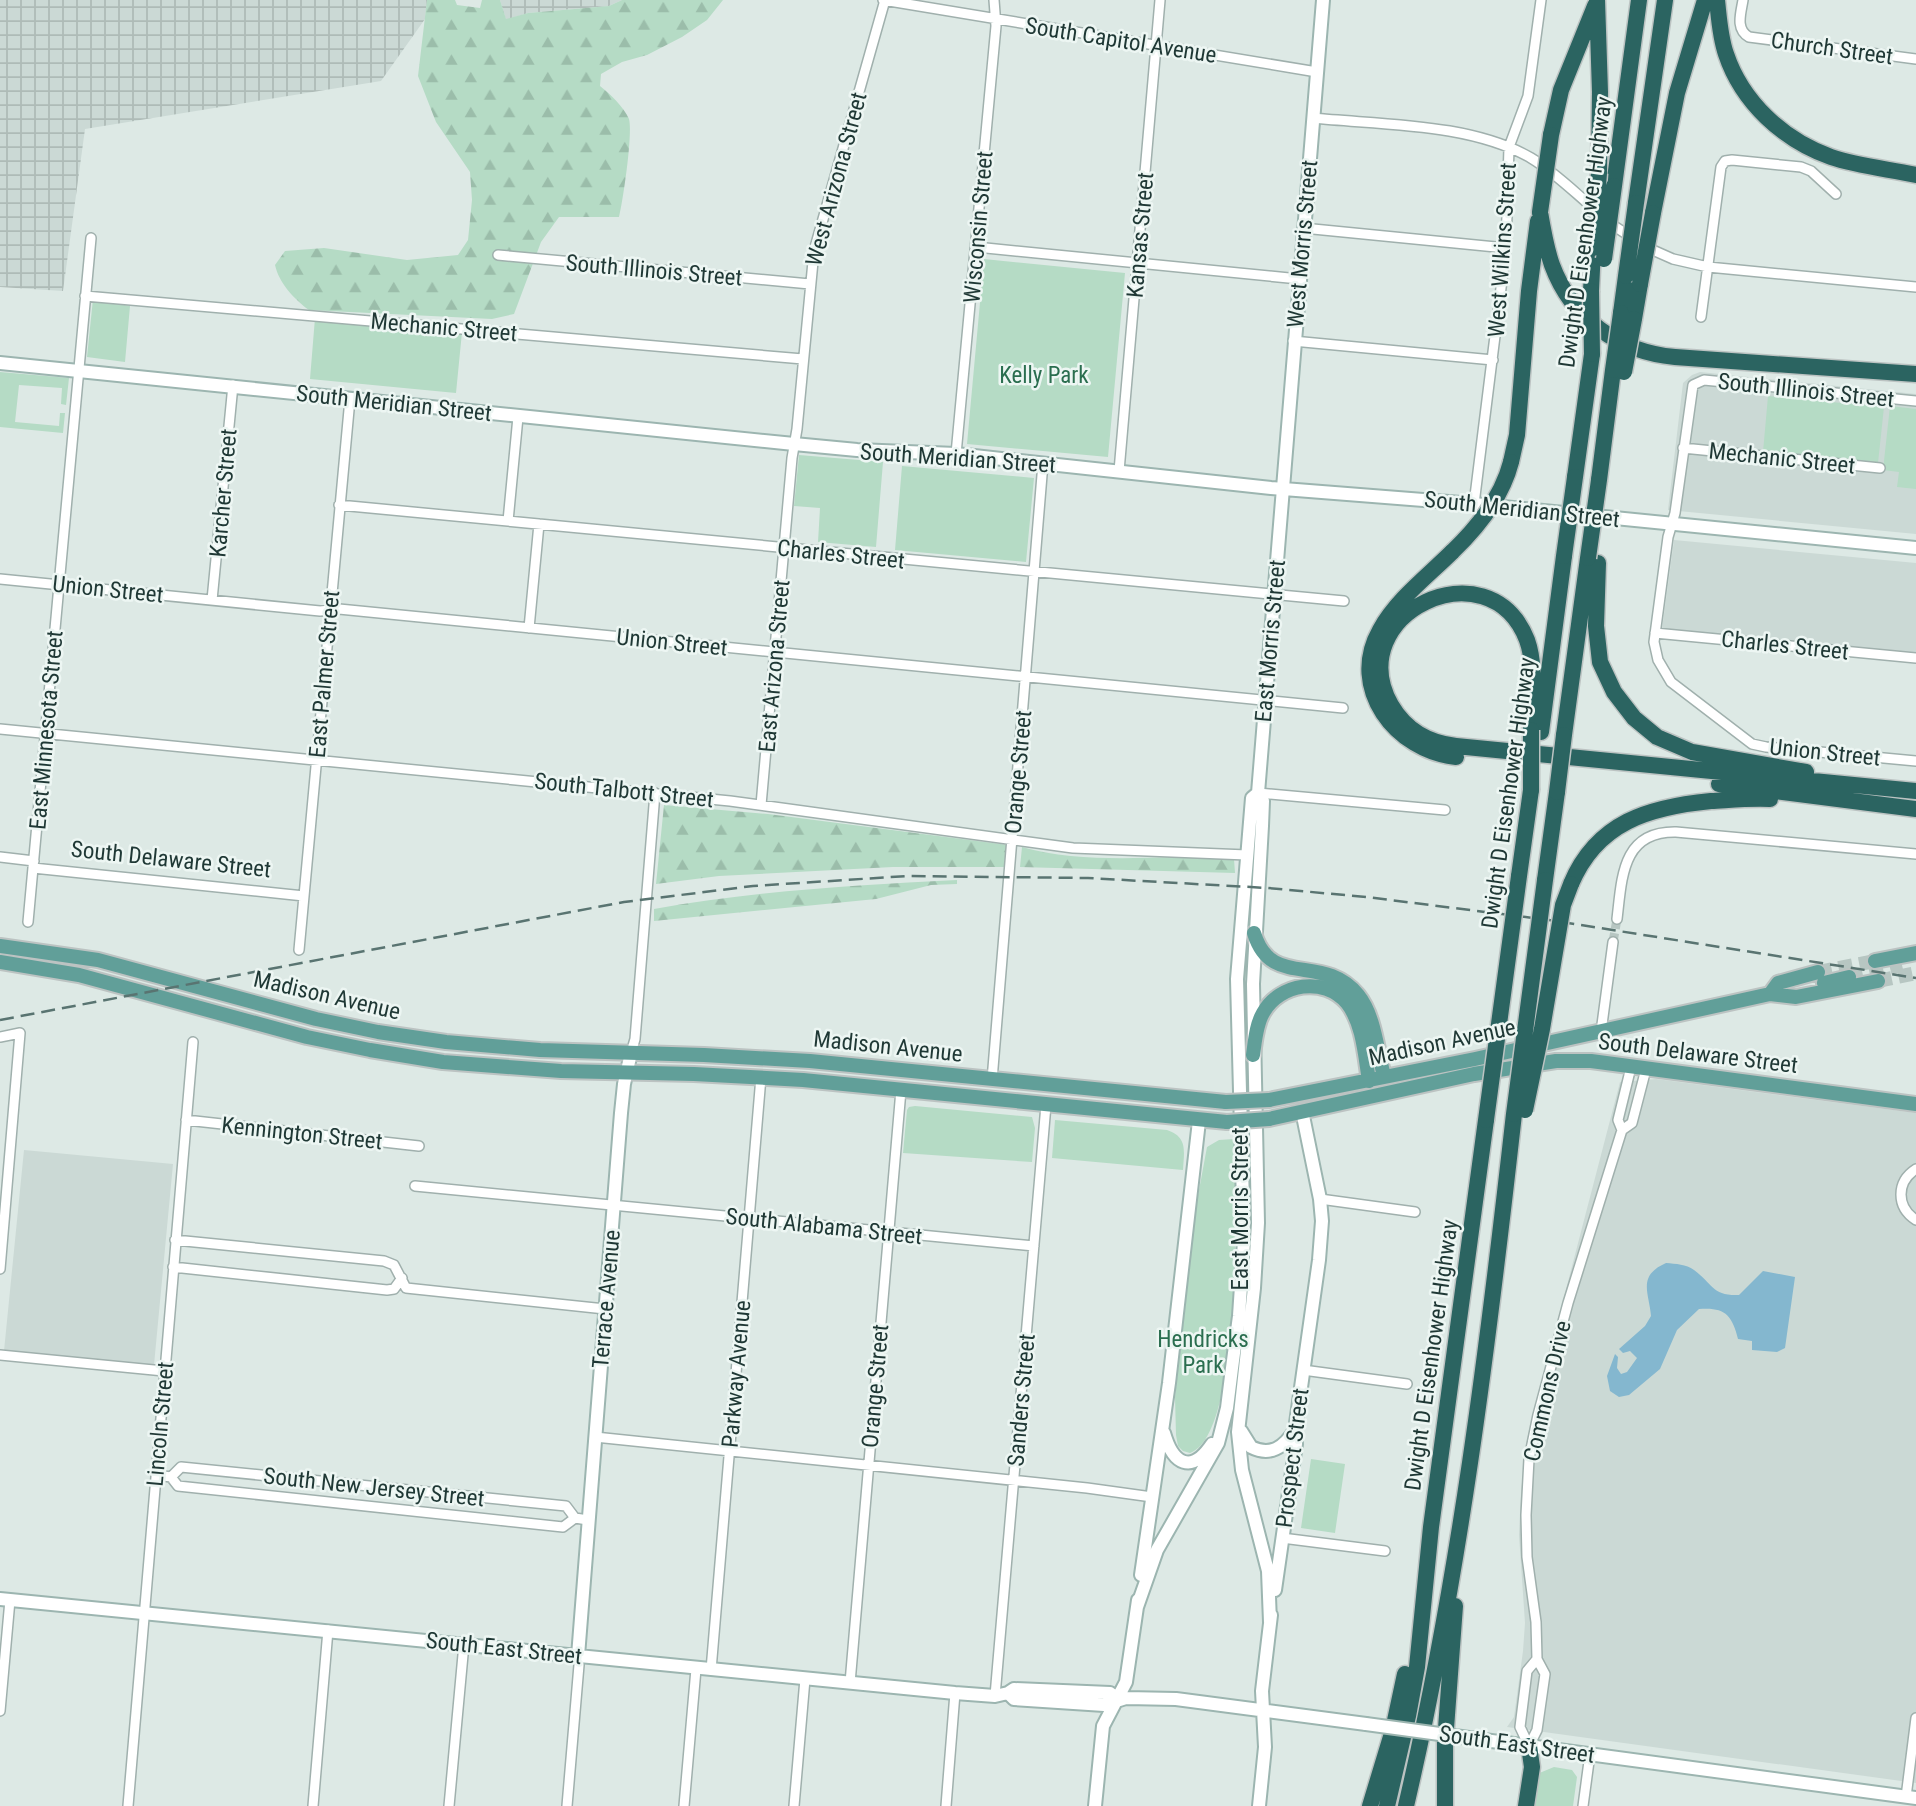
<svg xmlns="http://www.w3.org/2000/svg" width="1916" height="1806" viewBox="0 0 1916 1806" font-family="'Roboto Condensed',sans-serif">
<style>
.built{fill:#cbd9d5}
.industrial{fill:url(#industrial-grid)}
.green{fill:#b5dbc5}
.forest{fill:url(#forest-firs)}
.water{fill:#84b7cf}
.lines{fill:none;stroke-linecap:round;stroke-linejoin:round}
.street-tunnel{stroke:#b7c6c2;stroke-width:9;stroke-dasharray:9 4.5;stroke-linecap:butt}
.primary-tunnel{stroke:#b7c6c2;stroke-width:14;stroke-dasharray:14 7;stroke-linecap:butt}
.street-casing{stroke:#a0b0ad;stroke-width:12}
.secondary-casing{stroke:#9cb5b0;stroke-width:16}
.primary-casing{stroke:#bcc3c2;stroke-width:18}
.highway-casing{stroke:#bcc3c2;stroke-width:19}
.street{stroke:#fff;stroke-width:9}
.secondary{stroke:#fff;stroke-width:12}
.primary{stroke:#619f99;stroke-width:14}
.highway{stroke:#2b6461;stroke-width:16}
.rail{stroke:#597471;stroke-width:2.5;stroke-dasharray:14 7;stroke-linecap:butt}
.secondary-bridge-casing{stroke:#9cb5b0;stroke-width:16;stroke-linecap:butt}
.primary-bridge-casing{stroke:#bcc3c2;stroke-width:18;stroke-linecap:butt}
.highway-bridge-casing{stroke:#bcc3c2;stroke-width:19;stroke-linecap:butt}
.secondary-bridge{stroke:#fff;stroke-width:12}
.primary-bridge{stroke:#619f99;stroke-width:14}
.highway-bridge{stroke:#2b6461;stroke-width:16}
.labels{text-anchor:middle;stroke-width:5;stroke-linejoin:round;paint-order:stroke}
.street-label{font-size:23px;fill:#1f3835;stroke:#edf6f3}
.park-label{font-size:23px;fill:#2a6e4f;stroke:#edf6f3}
</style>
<defs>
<pattern id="industrial-grid" width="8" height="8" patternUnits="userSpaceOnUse" patternTransform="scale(1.75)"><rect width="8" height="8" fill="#cbd9d5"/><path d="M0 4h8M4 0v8" fill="none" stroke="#aebbb7"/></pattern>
<pattern id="forest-firs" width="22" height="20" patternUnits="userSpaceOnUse" patternTransform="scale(1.75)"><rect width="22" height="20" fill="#b5dbc5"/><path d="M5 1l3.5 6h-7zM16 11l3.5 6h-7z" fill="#9bbdaa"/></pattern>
</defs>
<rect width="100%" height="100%" fill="#dde9e5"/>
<path class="built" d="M 1700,372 L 1916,394 L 1916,534 L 1668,510 L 1683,383 L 1692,375 Z
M 1674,540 L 1916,563 L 1916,653 L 1662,629 Z
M 1656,1079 L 1916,1113 L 1916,1783 L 1507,1727 L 1514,1717 L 1523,1651 L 1525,1623 L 1519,1535 L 1521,1492 L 1527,1439 L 1620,1082 Z
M 24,1150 L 173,1164 L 154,1365 L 4,1351 Z"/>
<path class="industrial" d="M 0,0 L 427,0 L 425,19 L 381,81 L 85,129 L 63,291 L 0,287 Z
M 500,0 L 622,0 L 609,6 L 528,13 L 506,20 Z"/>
<path class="green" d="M 984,259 L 1125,273 L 1108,457 L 967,444 Z
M 93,299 L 130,306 L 125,362 L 87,357 Z
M 315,318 L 462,332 L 456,393 L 310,379 Z
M 0,372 L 69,378 L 66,405 L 61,404 L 62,388 L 19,385 L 15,422 L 59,426 L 60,413 L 65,413 L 63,433 L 0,427 Z
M 1768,396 L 1884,407 L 1878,463 L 1763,452 Z
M 1890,406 L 1916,409 L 1916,489 L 1897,487 L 1899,472 L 1883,470 Z
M 799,455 L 883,462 L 876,547 L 818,542 L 820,508 L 794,506 Z
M 902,466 L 1034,478 L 1026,562 L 895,550 Z
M 915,1106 L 1032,1117 L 1035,1128 L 1032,1162 L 903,1153 L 907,1110 L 909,1107 Z
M 1055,1120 L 1167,1130 C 1188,1137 1184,1151 1183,1170 L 1052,1158 Z
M 1234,1139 C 1236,1190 1243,1435 1190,1453 L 1183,1451 L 1178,1446 L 1176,1435 L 1175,1397 L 1197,1201 L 1207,1147 L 1219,1140 Z
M 1311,1459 L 1345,1464 L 1335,1533 L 1301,1528 Z
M 1554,1767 L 1572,1770 L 1577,1777 L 1573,1806 L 1532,1806 L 1537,1774 Z"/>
<path class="forest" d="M 427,0 L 455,0 L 457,5 L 480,8 L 482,0 L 500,0 L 506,19 L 528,13 L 609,6 L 622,0 L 723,0 L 707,20 L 682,37 L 647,55 L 622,62 L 601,74 L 600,86 C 610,94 624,107 629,119 C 633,133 623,201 619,217 L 559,217 L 541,242 L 514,314 L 492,319 L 309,310 C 294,299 279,283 275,265 L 285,251 L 324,248 L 407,260 L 458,255 L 468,240 L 472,200 L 470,172 L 436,122 L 418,76 Z
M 664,805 L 768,814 L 1008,845 L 1007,867 L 893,867 L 719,876 L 656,884 Z
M 1022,847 C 1067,860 1123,859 1169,857 C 1190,856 1213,859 1234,859 L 1235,873 L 1020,867 Z
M 957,880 L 957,884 L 931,885 L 876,899 L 654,921 L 654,909 C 754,891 856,885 957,880 Z"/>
<path class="water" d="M 1666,1263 C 1676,1264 1686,1264 1694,1270 C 1713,1284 1712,1296 1739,1295 L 1763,1271 L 1795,1277 L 1785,1348 L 1777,1352 L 1752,1350 L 1752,1341 L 1738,1339 C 1732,1314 1724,1307 1699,1309 L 1677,1330 L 1660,1369 L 1629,1395 L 1619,1397 L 1610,1391 L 1607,1376 L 1615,1354 L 1618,1357 L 1617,1368 L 1621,1374 L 1627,1372 L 1637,1358 L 1630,1351 L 1623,1353 L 1619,1349 L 1645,1326 L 1651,1316 C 1649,1292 1637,1276 1666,1263 Z"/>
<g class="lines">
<path class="street-tunnel" d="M 1613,942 L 1617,919"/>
<path class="primary-tunnel" d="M 1818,972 L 1875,961
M 1849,977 L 1902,965
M 1878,981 L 1916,973"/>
<g class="street-casing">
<path id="street" d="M 883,0 L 1317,72
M 1743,0 C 1741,13 1735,29 1749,37 L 1916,59
M 1313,118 C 1382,125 1471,123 1531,158 C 1556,173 1576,194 1598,212
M 1608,222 L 1634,239
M 1303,228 L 1506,248
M 976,247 L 1299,279
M 1646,247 L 1673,259 L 1708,267 L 1916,287
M 498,255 L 810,284
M 85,296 L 803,359
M 1701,317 L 1721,167 L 1725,161 L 1732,160 L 1801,167 L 1811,171 L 1836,194
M 1293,341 L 1493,360
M 1916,401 L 1704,380 L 1693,385 L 1675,513 L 1668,537 L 1654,642 L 1658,660 L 1671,682 L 1752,744 L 1766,747 L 1916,761
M 1683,448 L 1880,468
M 956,454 L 996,26 L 994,0
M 1119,471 L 1160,0
M 1474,504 L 1506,248 L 1509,147 L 1528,96 L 1541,0
M 339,505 L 1344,601
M 508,521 L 518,417
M 0,579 L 320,611 L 339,609 L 1343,708
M 212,600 L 233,385
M 529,628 L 539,524
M 1655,633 L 1916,658
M 0,729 L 730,801 L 1073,848 L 1247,855
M 1258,793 L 1445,810
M 761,805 L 792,458 L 797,429 L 814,251 L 885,0
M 0,857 L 34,861
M 33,868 L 304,896
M 1617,919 C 1622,877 1622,831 1676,832 L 1916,854
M 28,922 L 91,238
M 299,950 L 350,399
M 1601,1032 L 1613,942
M 0,1037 L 20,1033 L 0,1269
M 631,1053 L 635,1039 L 655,793
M 992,1080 L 1043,463
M 186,1120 L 419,1146
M 1622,1130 L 1632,1123 L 1646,1069
M 1622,1130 L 1618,1120 L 1631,1067
M 1916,1169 C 1896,1182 1896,1207 1916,1220
M 415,1186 L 1034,1246
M 1320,1199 L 1415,1212
M 175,1240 L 384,1261 L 394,1265 L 406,1288 L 605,1309
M 173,1267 L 387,1290 L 394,1289 L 402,1278
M 0,1355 L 164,1371
M 1303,1370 L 1407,1384
M 595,1437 L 1087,1488 L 1152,1497
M 156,1475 L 171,1477 L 178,1486 L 563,1527 L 575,1518 L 588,1520
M 171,1477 L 181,1467 L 566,1506 L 575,1518
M 1282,1538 L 1385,1551
M 711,1670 L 761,1077
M 850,1683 L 901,1090
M 995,1696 L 1046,1105
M 0,1711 L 10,1600
M 1529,1746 L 1537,1730 L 1545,1674 L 1537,1659 L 1536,1622 L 1527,1557 L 1526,1515 L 1529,1459 L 1538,1415 L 1568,1303 L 1622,1130
M 1529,1746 L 1520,1727 L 1527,1671 L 1537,1659
M 1906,1797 L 1916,1718
M 128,1806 L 193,1042
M 313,1806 L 328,1630
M 449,1806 L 464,1644
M 567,1806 L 579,1665 L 578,1656
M 684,1806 L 696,1669
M 794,1806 L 805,1679
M 946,1806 L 955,1693
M 1583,1806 L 1590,1754"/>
</g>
<g class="secondary-casing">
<path id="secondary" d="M 0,363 L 794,444 L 857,450 L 956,454 L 1271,488 L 1474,504 L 1916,548
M 1258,793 L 1263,801 L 1262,826 L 1253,984 L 1258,1223 L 1254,1288 L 1238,1432 L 1242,1470 L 1268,1571 L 1270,1622
M 1241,1431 L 1251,1447 C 1271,1457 1284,1447 1295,1430
M 1164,1433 C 1173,1464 1191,1475 1212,1444
M 1141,1575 L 1169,1383 L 1199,1121
M 1275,1590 L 1296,1444 L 1295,1430 L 1319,1260 L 1322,1221 L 1320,1199 L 1302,1111
M 0,1599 L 955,1693 L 995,1696 L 1008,1693 L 1014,1689 L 1110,1693 L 1118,1699
M 1137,1607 L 1157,1550 L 1218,1443 L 1227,1408 L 1232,1368 L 1239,1316 L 1244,1241 L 1237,979 L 1252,798 L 1258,793 L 1323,0
M 578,1656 L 621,1113 L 624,1084 L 631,1053
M 1008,1693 L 1014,1699 L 1104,1705 L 1126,1698 L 1176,1699 L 1366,1724
M 1469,1738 L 1916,1798
M 1095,1806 L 1103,1726 L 1126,1682 L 1138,1600
M 1259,1806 L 1265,1747 L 1262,1691 L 1271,1615"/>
</g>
<g class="primary-casing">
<path id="primary" d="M 1254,933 C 1271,990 1323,952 1358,995 C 1375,1016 1377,1051 1384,1076
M 0,946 L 98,960 L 316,1019 L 378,1032 L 446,1042 L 540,1050 L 704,1055 L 810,1061 L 1226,1102
M 1875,961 L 1916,953
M 0,962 L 79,975 L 307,1037 L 370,1050 L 443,1062 L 561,1071 L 694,1074 L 803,1080 L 1227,1122
M 1824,983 L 1849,977
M 1770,994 L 1778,983 L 1818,972
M 1253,1055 C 1255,1041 1256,1025 1263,1013 C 1280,983 1324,976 1347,1003 C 1363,1023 1365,1056 1369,1081
M 1269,1100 L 1475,1059 L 1770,994 L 1796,997 L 1878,981
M 1269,1119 L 1474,1074 L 1556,1061 L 1591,1061 L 1916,1104"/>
</g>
<g class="highway-casing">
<path id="highway" d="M 1597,0 L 1600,92 L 1599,173
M 1717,0 C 1719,18 1720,37 1726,54 C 1742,102 1783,140 1831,157 C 1858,166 1888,169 1916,175
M 1551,135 L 1561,90 L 1595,6
M 1614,186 L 1639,0
M 1636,203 L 1665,0
M 1540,212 C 1543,230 1546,248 1552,265 C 1572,319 1619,352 1675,357 L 1916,374
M 1653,213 L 1677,93 L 1705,0
M 1591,291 L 1593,248
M 1621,313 L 1626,276
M 1634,319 L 1640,284
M 1511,462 L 1517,435 L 1529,291 L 1538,221
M 1575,477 L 1592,354
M 1599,480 L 1613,370
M 1453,551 C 1428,576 1397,599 1380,630 C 1347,688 1396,751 1456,757
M 1598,563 L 1596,626 L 1600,662 L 1614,692 L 1634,718 L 1657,737 L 1692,752 L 1806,772
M 1531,730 C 1531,701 1537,668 1527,640 C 1489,543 1340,614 1391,705 C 1405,729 1428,743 1456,746 L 1916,791
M 1541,732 L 1564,556
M 1564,735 L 1588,558
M 1719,784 L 1916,809
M 1519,876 L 1531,790
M 1545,880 L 1557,792
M 1571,884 C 1597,822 1649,807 1711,801 C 1730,800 1750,798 1770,799
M 1370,1806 L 1393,1730 L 1405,1674
M 1387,1806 L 1408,1716 L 1417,1667 L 1431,1527 L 1486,1120
M 1406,1806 C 1459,1579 1488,1346 1514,1114
M 1445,1806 L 1445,1742 L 1455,1606
M 1526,1806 L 1532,1767 L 1529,1746"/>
</g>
<use href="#street" class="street"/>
<use href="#secondary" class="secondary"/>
<use href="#primary" class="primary"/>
<use href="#highway" class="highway"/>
<path class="rail" d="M 0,1020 L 624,902 L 753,886 L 907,876 L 1088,878 L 1268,888 L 1366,897 L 1549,920 L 1916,978"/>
<g class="secondary-bridge-casing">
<path id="secondary-bridge" d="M 1366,1724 L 1469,1738"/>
</g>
<g class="primary-bridge-casing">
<path id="primary-bridge" d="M 1226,1102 L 1269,1100
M 1227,1122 L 1269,1119"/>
</g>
<g class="highway-bridge-casing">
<path id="highway-bridge" d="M 1540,212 L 1551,135
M 1593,248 L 1599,173
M 1604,259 L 1614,186
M 1626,276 L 1636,203
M 1640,284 L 1653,213
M 1591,291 L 1592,354
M 1613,370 L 1621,313
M 1624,372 L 1634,319
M 1453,551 C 1478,527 1502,497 1511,462
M 1564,556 L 1575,477
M 1588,558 L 1599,480
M 1531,730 L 1531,790
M 1557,792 L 1564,735
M 1525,1110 L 1542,1029 L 1563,905 L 1571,884
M 1514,1114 L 1545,880
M 1486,1120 L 1519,876"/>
</g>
<use href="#secondary-bridge" class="secondary-bridge"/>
<use href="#primary-bridge" class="primary-bridge"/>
<use href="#highway-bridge" class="highway-bridge"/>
</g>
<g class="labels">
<g class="street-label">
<text transform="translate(1121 40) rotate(9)" y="8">South Capitol Avenue</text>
<text transform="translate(1832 48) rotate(8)" y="8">Church Street</text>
<text transform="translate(836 179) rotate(-75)" y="8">West Arizona Street</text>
<text transform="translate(978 227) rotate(-85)" y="8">Wisconsin Street</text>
<text transform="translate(1585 232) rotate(-82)" y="8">Dwight D Eisenhower Highway</text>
<text transform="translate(1140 235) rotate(-85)" y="8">Kansas Street</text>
<text transform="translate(1302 244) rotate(-85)" y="8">West Morris Street</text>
<text transform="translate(1502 250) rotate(-86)" y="8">West Wilkins Street</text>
<text transform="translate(654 270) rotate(5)" y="8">South Illinois Street</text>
<text transform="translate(444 327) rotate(5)" y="8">Mechanic Street</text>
<text transform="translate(1806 390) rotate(6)" y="8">South Illinois Street</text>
<text transform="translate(394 403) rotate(6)" y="8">South Meridian Street</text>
<text transform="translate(958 458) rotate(4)" y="8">South Meridian Street</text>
<text transform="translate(1782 458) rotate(6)" y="8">Mechanic Street</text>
<text transform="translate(223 493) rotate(-85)" y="8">Karcher Street</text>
<text transform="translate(1522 509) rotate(6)" y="8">South Meridian Street</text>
<text transform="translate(841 554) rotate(6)" y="8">Charles Street</text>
<text transform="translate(108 589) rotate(6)" y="8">Union Street</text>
<text transform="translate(1270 641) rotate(-85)" y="8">East Morris Street</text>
<text transform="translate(672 642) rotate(6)" y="8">Union Street</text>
<text transform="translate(1785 645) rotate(6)" y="8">Charles Street</text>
<text transform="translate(774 666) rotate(-85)" y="8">East Arizona Street</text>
<text transform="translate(324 674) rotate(-85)" y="8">East Palmer Street</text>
<text transform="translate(46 730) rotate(-85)" y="8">East Minnesota Street</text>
<text transform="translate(1825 752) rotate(6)" y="8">Union Street</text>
<text transform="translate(1018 772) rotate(-85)" y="8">Orange Street</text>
<text transform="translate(624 790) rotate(6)" y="8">South Talbott Street</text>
<text transform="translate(1508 793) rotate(-82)" y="8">Dwight D Eisenhower Highway</text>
<text transform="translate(171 859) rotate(6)" y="8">South Delaware Street</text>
<text transform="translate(327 995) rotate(13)" y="8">Madison Avenue</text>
<text transform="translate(1442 1042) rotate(-12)" y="8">Madison Avenue</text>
<text transform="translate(888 1046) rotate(6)" y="8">Madison Avenue</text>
<text transform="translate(1698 1053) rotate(7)" y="8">South Delaware Street</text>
<text transform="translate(302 1133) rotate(6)" y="8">Kennington Street</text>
<text transform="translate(1240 1209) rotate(-90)" y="8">East Morris Street</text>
<text transform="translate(824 1226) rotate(6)" y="8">South Alabama Street</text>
<text transform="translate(606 1299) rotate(-85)" y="8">Terrace Avenue</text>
<text transform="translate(1431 1355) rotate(-82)" y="8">Dwight D Eisenhower Highway</text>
<text transform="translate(736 1374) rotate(-85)" y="8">Parkway Avenue</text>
<text transform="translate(875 1386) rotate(-85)" y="8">Orange Street</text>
<text transform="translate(1547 1391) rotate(-77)" y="8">Commons Drive</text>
<text transform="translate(1021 1400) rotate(-85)" y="8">Sanders Street</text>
<text transform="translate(160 1424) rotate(-85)" y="8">Lincoln Street</text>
<text transform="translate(1292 1458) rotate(-83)" y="8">Prospect Street</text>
<text transform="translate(374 1487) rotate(6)" y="8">South New Jersey Street</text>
<text transform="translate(504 1648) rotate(6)" y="8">South East Street</text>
<text transform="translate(1517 1744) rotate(8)" y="8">South East Street</text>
</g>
<g class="park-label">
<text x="1044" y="383">Kelly Park</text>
<text x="1203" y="1347">Hendricks<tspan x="1203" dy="26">Park</tspan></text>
</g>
</g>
</svg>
